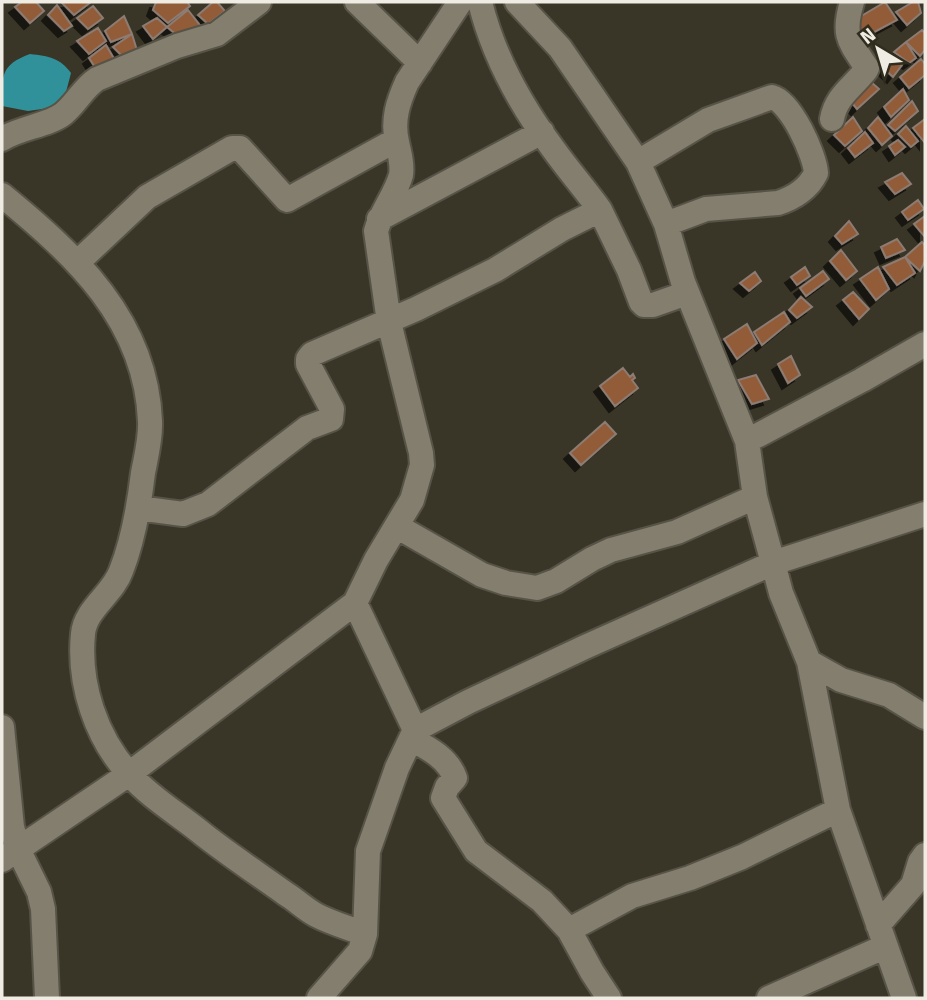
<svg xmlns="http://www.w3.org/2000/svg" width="927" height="1000" viewBox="0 0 927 1000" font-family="'Fira Sans',sans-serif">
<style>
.water{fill:#31919b}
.building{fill:#935b38;stroke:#8c7c73;stroke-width:2;filter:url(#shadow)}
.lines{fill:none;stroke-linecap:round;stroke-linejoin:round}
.minor-casing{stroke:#575347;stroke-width:28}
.minor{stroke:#837e6e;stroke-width:24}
</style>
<defs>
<filter id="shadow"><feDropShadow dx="-6" dy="6" stdDeviation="0" flood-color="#0009"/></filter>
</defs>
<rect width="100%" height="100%" fill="#3a3627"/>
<path class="water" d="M 30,54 C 49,56 60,58 71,73 L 66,92 L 56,107 L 28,111 L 2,106 C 2,76 0,65 30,54 Z"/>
<path class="building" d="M 22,2 L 36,2 L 44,11 L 30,23 L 15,7 Z
M 61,2 L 91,2 L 74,15 Z
M 156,2 L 187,2 L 190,6 L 168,23 L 153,10 Z
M 213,2 L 217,2 L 225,11 L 208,24 L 198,15 Z
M 885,2 L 897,20 L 865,37 L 853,21 Z
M 913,2 L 918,2 L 921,13 L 907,25 L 896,12 Z
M 57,5 L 72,26 L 64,31 L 48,15 Z
M 93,6 L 103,18 L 88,29 L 77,18 Z
M 188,10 L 206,33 L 183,40 L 167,27 Z
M 124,16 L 132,34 L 111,42 L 105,31 Z
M 157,18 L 167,27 L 153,39 L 143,26 Z
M 98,28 L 106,41 L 89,54 L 77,41 Z
M 922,30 L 925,33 L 925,50 L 920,56 L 906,42 Z
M 132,34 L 139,57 L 126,60 L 113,47 Z
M 906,42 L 916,58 L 909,63 L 894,52 Z
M 106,45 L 116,62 L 98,72 L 89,58 Z
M 886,53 L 902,65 L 893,77 L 878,63 Z
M 921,59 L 925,64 L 925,75 L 909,88 L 900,77 Z
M 871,82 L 879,89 L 857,109 L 848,98 Z
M 903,89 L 909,100 L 891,117 L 884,107 Z
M 912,101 L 918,111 L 895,131 L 888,125 Z
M 853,117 L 862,131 L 845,146 L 834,135 Z
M 878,117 L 892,136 L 882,145 L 868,128 Z
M 925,119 L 925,143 L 913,128 Z
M 906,126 L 918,141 L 911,147 L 898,134 Z
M 865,132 L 873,143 L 855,157 L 848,148 Z
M 898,140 L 905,147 L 895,155 L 889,146 Z
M 902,173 L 911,184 L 895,194 L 885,182 Z
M 918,200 L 924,209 L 908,220 L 902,212 Z
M 925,216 L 925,237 L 914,224 Z
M 849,221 L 858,234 L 842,244 L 835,236 Z
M 897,239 L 905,250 L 886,258 L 881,247 Z
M 922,242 L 925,246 L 925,261 L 920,271 L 905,257 Z
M 841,250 L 857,271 L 846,280 L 830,261 Z
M 905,257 L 915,273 L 897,285 L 883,267 Z
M 805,267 L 810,276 L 797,285 L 791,277 Z
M 878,267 L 889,289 L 876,300 L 860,279 Z
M 823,271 L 829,279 L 806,296 L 800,288 Z
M 755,272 L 761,281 L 749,291 L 740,283 Z
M 853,292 L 869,309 L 859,319 L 843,300 Z
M 801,297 L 812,307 L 797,318 L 789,310 Z
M 784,312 L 790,322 L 762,345 L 754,332 Z
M 747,324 L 757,343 L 737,359 L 724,339 Z
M 791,356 L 800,375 L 788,383 L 778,364 Z
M 623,368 L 630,377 L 633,374 L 635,378 L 632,380 L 638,388 L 615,406 L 600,386 Z
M 756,375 L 769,399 L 752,404 L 738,380 Z
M 605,422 L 616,434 L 581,465 L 570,453 Z"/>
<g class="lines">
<g class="minor-casing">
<path id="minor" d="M 357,2 L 420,63
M 480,2 C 493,55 521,106 554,150 C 569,171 585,189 600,210
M 517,2 L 560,48 L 638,162 L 666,224 L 683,282 L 747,441 L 755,497 L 773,563 L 781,593 L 809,662 L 838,810 L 904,998
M 832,119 C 836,96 853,87 866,70 L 867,68 C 849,41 842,35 852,2
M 2,139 C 19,128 49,125 63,114 C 76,104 83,88 97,79 L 177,46 L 217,34 L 259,2
M 638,162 L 708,120 L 772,97 C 791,102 815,155 816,173 C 809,188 794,198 778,203 L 706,209 L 666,224
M 2,195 C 75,255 146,320 150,421 C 151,438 146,457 143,473 C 139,506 133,541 121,571 C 113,594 85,609 83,634 C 78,684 96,738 130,775 C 152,799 180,815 204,835 C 231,856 258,874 286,894 C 296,900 305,909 316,915 C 331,923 349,928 365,934
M 379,219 L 542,132
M 78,262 L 147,197 L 232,148 L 240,148 L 287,200 L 396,140
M 747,441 L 862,380 L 925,344
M 138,508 L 183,514 L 208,504 L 307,428 L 331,419 L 332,409 L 308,364 L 308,359 L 312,354 L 416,309 L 495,270 L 562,229 L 600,210 L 629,270 L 641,302 L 644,305 L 653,305 L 687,293
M 398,527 L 482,575 L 506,583 L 537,588 L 556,581 L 592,559 L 611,550 L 677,532 L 755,497
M 809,662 L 841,680 L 889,695 L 925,717
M 2,727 L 12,827 L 18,849 L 39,892 L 43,909 L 47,998
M 415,730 L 468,702 L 585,647 L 773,563 L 925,514
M 411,739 C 428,748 448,758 455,778 L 447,787 L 443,798 L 476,851 L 542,901 L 569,930 L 592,972 L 609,998
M 2,860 L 129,774 L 355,603 L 376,560 L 412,500 L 422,465 L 421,453 L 389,322 L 376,231 C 381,212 396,194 401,175 C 403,163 399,153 397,142 C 392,120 398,102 407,82 L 460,2
M 878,925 L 913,885 L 920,862 L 925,855
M 569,930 L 632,896 L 690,878 L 742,857 L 838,810
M 319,998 L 360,951 L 365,934 L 368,851 L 397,768 L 415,730 L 355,603
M 769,998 L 884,947"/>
</g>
<use href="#minor" class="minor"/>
</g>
<rect width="927" height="1000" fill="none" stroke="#efece3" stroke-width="7"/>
<g transform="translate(878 49) rotate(322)" stroke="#302c1e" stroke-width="5" paint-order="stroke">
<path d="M0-5L12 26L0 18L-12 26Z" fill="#efece3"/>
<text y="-10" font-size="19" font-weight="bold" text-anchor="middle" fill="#efece3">N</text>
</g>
</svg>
